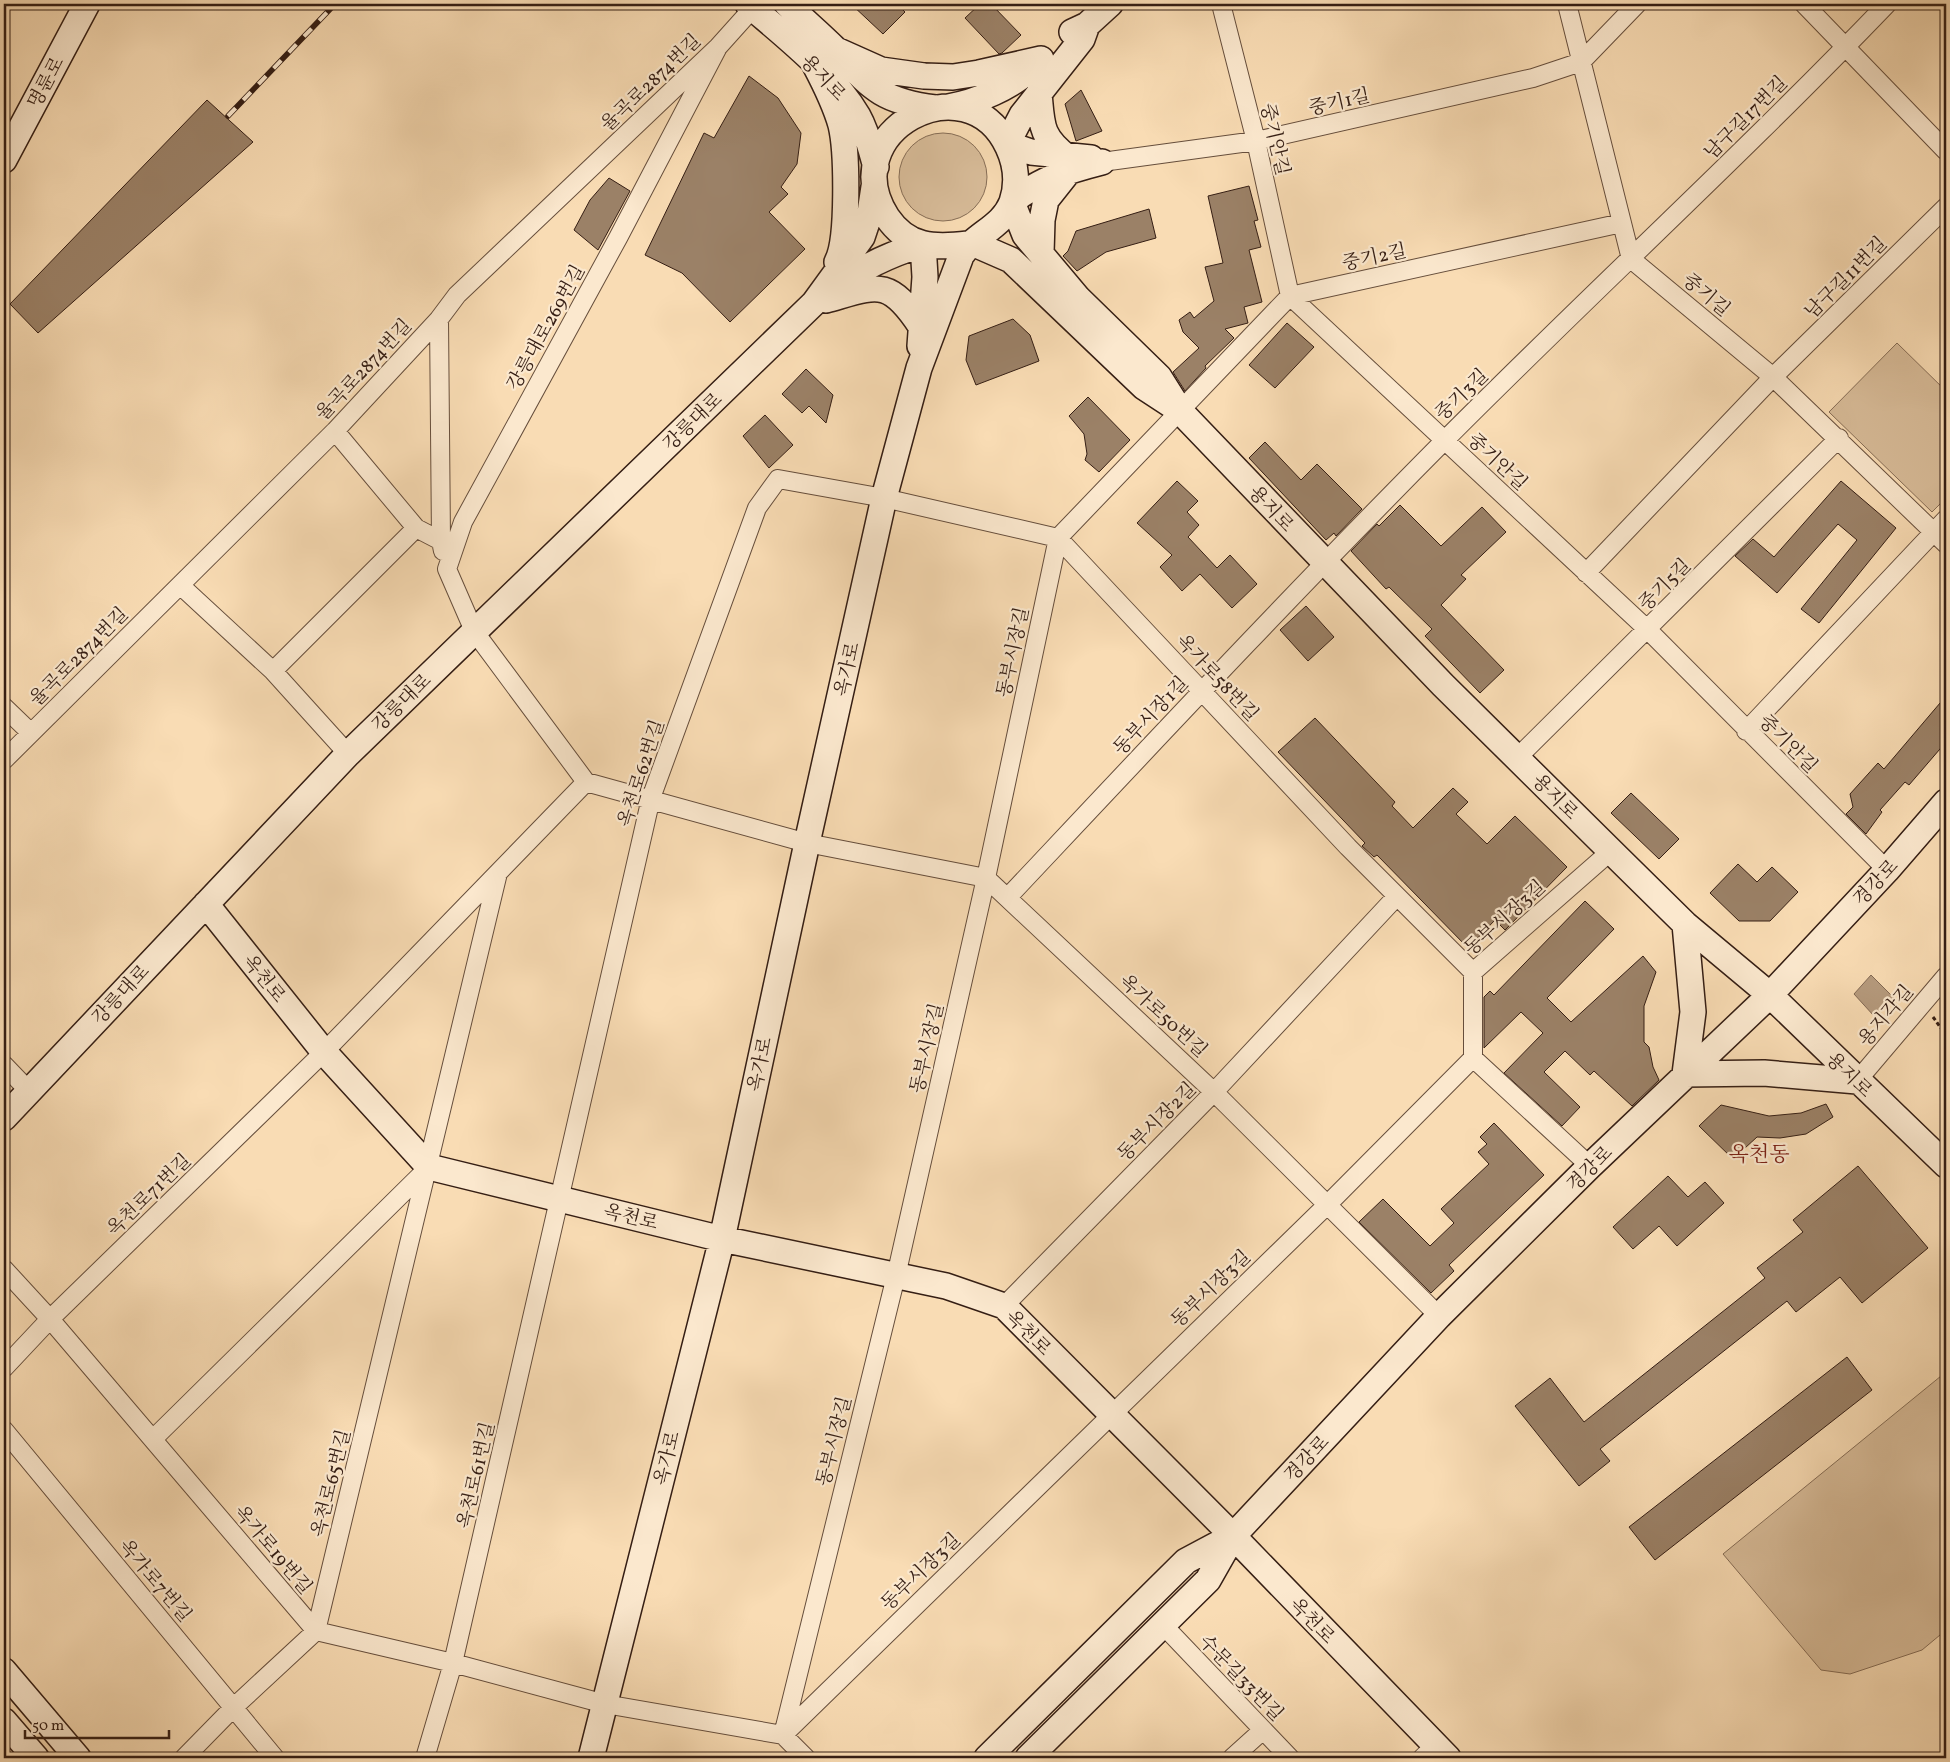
<svg xmlns="http://www.w3.org/2000/svg" width="1950" height="1762" viewBox="0 0 1950 1762" font-family="Vollkorn,'Noto Serif KR',serif">
<style>
.green{fill:#d8bc99;stroke:#866d56}
.water{fill:#b69b7e;stroke:#826954}
.building{fill:#9b8167;stroke:#351e14}
.lines{fill:none;stroke-linecap:round;stroke-linejoin:round}
.street-casing{stroke:#664e3c;stroke-width:20}
.secondary-casing{stroke:#351e14;stroke-width:28}
.path{stroke:#351e14;stroke-width:3;stroke-dasharray:4 2.5;stroke-linecap:butt}
.street{stroke:#fbe8ce;stroke-width:18}
.secondary{stroke:#fbe8ce;stroke-width:25}
.rail-casing{stroke:#351e14;stroke-width:5.5}
.rail{stroke:#fbe8ce;stroke-width:4;stroke-dasharray:11;stroke-linecap:butt}
.labels{text-anchor:middle;stroke-width:4.5;stroke-linejoin:round;paint-order:stroke}
.street-label{font-size:19px;fill:#351e14;stroke:#fbe8ce}
.quarter-label{font-size:21px;fill:#7a1f14;stroke:#fbe8ce}
</style>
<rect width="100%" height="100%" fill="#f9dcb4"/>
<filter id="stains"><feTurbulence type="fractalNoise" baseFrequency=".004" numOctaves="4"/><feColorMatrix values="0 0 0 0 .2 0 0 0 0 .09 0 0 0 0 .02 0 0 0 .5 -.17"/></filter>
<radialGradient id="worn" r=".72"><stop offset=".6" stop-color="#630" stop-opacity="0"/><stop offset="1" stop-color="#630" stop-opacity=".3"/></radialGradient>
<path class="green" d="M899 177a44 44 0 1 1 88 0a44 44 0 1 1-88 0Z
M 1897,343 L 1946,391 L 1946,498 L 1932,512 L 1829,412 Z
M 1941,1376 L 1946,1383 L 1946,1630 L 1922,1650 L 1850,1674 L 1821,1670 L 1723,1554 Z"/>
<path class="water" d="M 1871,975 L 1895,999 L 1874,1016 L 1854,994 Z"/>
<path class="building" d="M 851,4 L 897,4 L 905,12 L 883,34 Z
M 980,4 L 991,4 L 1021,35 L 1002,53 L 999,54 L 965,18 Z
M 749,76 L 778,98 L 801,133 L 797,164 L 781,187 L 788,194 L 769,212 L 805,249 L 730,322 L 682,273 L 645,255 L 704,133 L 714,138 Z
M 1081,90 L 1102,131 L 1076,141 L 1065,104 Z
M 207,100 L 253,142 L 38,333 L 10,304 Z
M 609,178 L 630,191 L 598,250 L 574,230 L 590,200 Z
M 1249,186 L 1258,220 L 1254,221 L 1261,247 L 1249,250 L 1262,302 L 1244,307 L 1248,323 L 1225,329 L 1234,338 L 1205,366 L 1206,368 L 1185,391 L 1173,372 L 1199,348 L 1183,332 L 1179,320 L 1190,312 L 1194,318 L 1214,301 L 1205,267 L 1223,263 L 1208,196 Z
M 1149,209 L 1156,238 L 1106,252 L 1077,271 L 1063,256 L 1068,251 L 1076,231 Z
M 1013,319 L 1030,335 L 1039,361 L 976,385 L 966,360 L 969,336 Z
M 1287,323 L 1314,347 L 1275,388 L 1249,365 Z
M 806,369 L 833,395 L 826,423 L 809,406 L 802,413 L 782,394 Z
M 1088,397 L 1130,440 L 1099,472 L 1085,460 L 1087,454 L 1084,434 L 1069,416 Z
M 765,415 L 793,445 L 769,468 L 743,436 Z
M 1265,442 L 1301,480 L 1317,464 L 1362,509 L 1336,536 L 1334,533 L 1326,540 L 1249,458 Z
M 1177,481 L 1198,501 L 1187,512 L 1199,525 L 1188,537 L 1217,568 L 1230,555 L 1257,584 L 1232,608 L 1200,574 L 1182,591 L 1160,567 L 1172,555 L 1137,523 Z
M 1841,481 L 1896,528 L 1819,623 L 1801,609 L 1857,540 L 1838,524 L 1777,593 L 1735,556 L 1753,539 L 1774,557 Z
M 1400,505 L 1441,546 L 1482,507 L 1506,532 L 1461,575 L 1466,579 L 1441,605 L 1504,670 L 1480,693 L 1425,636 L 1432,629 L 1389,587 L 1386,589 L 1351,551 L 1377,524 L 1379,526 Z
M 1306,606 L 1334,637 L 1308,661 L 1280,630 Z
M 1946,696 L 1946,742 L 1909,785 L 1905,782 L 1880,810 L 1882,812 L 1866,834 L 1846,814 L 1853,807 L 1850,794 L 1878,763 L 1884,769 Z
M 1315,718 L 1395,802 L 1392,806 L 1413,828 L 1453,788 L 1468,802 L 1456,814 L 1487,844 L 1515,816 L 1567,867 L 1505,930 L 1495,920 L 1468,948 L 1377,855 L 1374,857 L 1362,846 L 1365,843 L 1278,752 Z
M 1631,793 L 1679,839 L 1659,859 L 1611,813 Z
M 1738,864 L 1757,882 L 1772,867 L 1798,892 L 1770,921 L 1739,921 L 1710,893 Z
M 1585,901 L 1614,929 L 1547,998 L 1571,1022 L 1643,956 L 1656,972 L 1644,1006 L 1644,1042 L 1649,1047 L 1653,1067 L 1659,1080 L 1632,1106 L 1594,1071 L 1590,1075 L 1565,1051 L 1544,1072 L 1580,1107 L 1562,1126 L 1504,1073 L 1543,1033 L 1521,1012 L 1484,1048 L 1484,997 L 1490,991 L 1494,995 Z
M 1826,1104 L 1833,1117 L 1806,1134 L 1780,1138 L 1757,1137 L 1733,1159 L 1699,1126 L 1721,1105 L 1769,1116 L 1801,1113 Z
M 1494,1123 L 1544,1175 L 1449,1265 L 1454,1271 L 1431,1293 L 1359,1222 L 1383,1199 L 1430,1246 L 1454,1223 L 1441,1209 L 1489,1164 L 1478,1152 L 1487,1144 L 1480,1137 Z
M 1858,1166 L 1928,1248 L 1862,1303 L 1840,1277 L 1796,1312 L 1787,1301 L 1600,1449 L 1610,1461 L 1579,1486 L 1515,1406 L 1550,1378 L 1584,1422 L 1765,1278 L 1757,1268 L 1803,1232 L 1793,1220 Z
M 1668,1176 L 1688,1197 L 1705,1182 L 1724,1203 L 1677,1246 L 1659,1226 L 1633,1249 L 1613,1227 Z
M 1847,1357 L 1872,1390 L 1655,1560 L 1629,1527 Z"/>
<g class="lines">
<g class="street-casing">
<path id="street" d="M 1221,4 L 1256,141 L 1290,296 L 1648,630 L 1887,870
M 1567,4 L 1631,259 L 1773,377 L 1946,544
M 1804,4 L 1946,151
M 718,47 L 618,238 L 463,522 L 447,569 L 474,631 L 586,782 L 807,843 L 986,878 L 1214,1092 L 1439,1316
M 1102,162 L 1256,141 L 1533,78 L 1581,62 L 1637,4
M 439,319 L 441,541
M 335,431 L 416,528 L 441,541 L 443,551
M 1586,573 L 1773,377 L 1946,207
M 180,585 L 273,671 L 348,754
M 273,671 L 416,528
M 4,707 L 31,733
M 1746,731 L 1946,519
M 1518,757 L 1839,438
M 4,760 L 335,431 L 439,319 L 457,295 L 718,47 L 753,8
M 1008,897 C 1152,744 1295,591 1443,442 C 1590,294 1743,154 1887,4
M 1473,1058 L 1590,1166
M 4,1065 L 29,1091
M 1857,1081 L 1946,976
M 4,1269 L 50,1319 L 316,1631 L 453,1663 L 605,1704 L 783,1735 L 806,1758
M 1004,1306 L 1214,1092 L 1397,896
M 4,1368 L 50,1319 L 324,1052 L 586,782
M 4,1430 L 275,1758
M 153,1439 L 428,1168
M 1163,1625 L 1290,1758
M 783,1735 L 896,1276 L 986,878 L 1058,538 L 1290,296 L 1622,223
M 783,1735 L 1328,1204 L 1473,1058 L 1473,972 L 1611,851
M 184,1758 L 234,1707 L 316,1631 L 498,873
M 425,1758 L 453,1663 L 651,798 L 757,508 L 778,479 L 884,498 L 1058,538 L 1348,847 L 1473,972
M 1232,1758 L 1263,1730
M 1422,1758 L 1434,1747"/>
</g>
<g class="secondary-casing">
<path id="secondary" d="M 748,4 C 786,37 832,72 858,116 C 867,132 871,150 876,167
M 787,4 C 802,19 819,33 835,49 C 871,87 880,101 935,108
M 1087,25 L 1082,39 L 1022,115 L 1007,144 L 1031,152 L 1091,158
M 1072,32 L 1087,25 L 1110,4
M 834,49 L 881,70 L 924,76 L 953,77 L 979,73 L 1041,59
M 815,65 C 825,84 835,104 841,125 C 847,150 849,240 837,262
M 1039,93 C 1042,125 1040,136 1067,157
M 948,107 C 978,102 1011,87 1033,67
M 4,160 L 87,4
M 1102,162 C 1067,171 1040,179 1012,202 L 1025,235 L 1078,298 L 1159,377 L 1181,412 L 1443,685 L 1619,859 L 1685,924 L 1770,995 L 1946,1165
M 972,243 L 1011,260 L 1144,387 L 1173,406
M 1041,253 L 1042,220 L 1046,200 L 1069,171
M 836,287 C 863,266 891,254 923,244 L 925,277 L 920,346
M 826,300 C 877,286 888,277 920,325
M 206,904 L 324,1052 L 429,1167 L 722,1239 L 946,1286 L 1004,1306 L 1233,1536 L 1448,1758
M 1685,924 L 1693,1012 L 1685,1074 L 1764,1073 L 1857,1081
M 4,1118 L 348,754 L 814,303 L 862,237 L 870,213 L 874,187
M 4,1671 L 78,1758
M 4,1721 L 36,1758
M 591,1758 L 722,1239 L 807,843 L 884,498 L 919,368 L 961,256 C 974,234 1002,228 1012,202 C 1018,184 1016,164 1008,147 C 967,59 832,132 887,217 C 908,248 934,248 968,244
M 987,1758 L 1186,1561 L 1233,1536
M 1028,1758 L 1208,1580 L 1233,1536 L 1439,1316 L 1590,1166 L 1770,995 L 1887,870 L 1946,802"/>
</g>
<path class="path" d="M 1933,1017 L 1946,1035"/>
<use href="#street" class="street"/>
<use href="#secondary" class="secondary"/>
<g class="rail-casing">
<path id="rail" d="M 228,116 L 335,4"/>
</g>
<use href="#rail" class="rail"/>
</g>
<g class="labels">
<g class="street-label">
<text transform="translate(824 77) rotate(47)" y="7">용지로</text>
<text transform="translate(45 82) rotate(-62)" y="7">명륜로</text>
<text transform="translate(650 82) rotate(-44)" y="7">율곡로2874번길</text>
<text transform="translate(1339 101) rotate(-13)" y="7">중기1길</text>
<text transform="translate(1745 117) rotate(-45)" y="7">남구길17번길</text>
<text transform="translate(1276 139) rotate(77)" y="7">중기안길</text>
<text transform="translate(1374 256) rotate(-12)" y="7">중기2길</text>
<text transform="translate(1845 277) rotate(-45)" y="7">남구길11번길</text>
<text transform="translate(1707 294) rotate(40)" y="7">중기길</text>
<text transform="translate(545 327) rotate(-61)" y="7">강릉대로269번길</text>
<text transform="translate(363 369) rotate(-47)" y="7">율곡로2874번길</text>
<text transform="translate(1461 394) rotate(-44)" y="7">중기3길</text>
<text transform="translate(692 421) rotate(-44)" y="7">강릉대로</text>
<text transform="translate(1498 461) rotate(43)" y="7">중기안길</text>
<text transform="translate(1272 508) rotate(47)" y="7">용지로</text>
<text transform="translate(1664 584) rotate(-45)" y="7">중기5길</text>
<text transform="translate(1012 652) rotate(-78)" y="7">동부시장길</text>
<text transform="translate(78 656) rotate(-45)" y="7">율곡로2874번길</text>
<text transform="translate(846 669) rotate(-77)" y="7">옥가로</text>
<text transform="translate(1218 677) rotate(47)" y="7">옥가로58번길</text>
<text transform="translate(401 702) rotate(-44)" y="7">강릉대로</text>
<text transform="translate(1150 715) rotate(-47)" y="7">동부시장1길</text>
<text transform="translate(1789 743) rotate(45)" y="7">중기안길</text>
<text transform="translate(640 773) rotate(-72)" y="7">옥천로62번길</text>
<text transform="translate(1556 796) rotate(45)" y="7">용지로</text>
<text transform="translate(1875 882) rotate(-47)" y="7">경강로</text>
<text transform="translate(1504 917) rotate(-42)" y="7">동부시장3길</text>
<text transform="translate(265 978) rotate(51)" y="7">옥천로</text>
<text transform="translate(120 994) rotate(-47)" y="7">강릉대로</text>
<text transform="translate(1164 1015) rotate(43)" y="7">옥가로50번길</text>
<text transform="translate(1885 1015) rotate(-50)" y="7">용지각길</text>
<text transform="translate(926 1048) rotate(-77)" y="7">동부시장길</text>
<text transform="translate(759 1064) rotate(-78)" y="7">옥가로</text>
<text transform="translate(1850 1074) rotate(44)" y="7">용지로</text>
<text transform="translate(1156 1121) rotate(-45)" y="7">동부시장2길</text>
<text transform="translate(1589 1168) rotate(-45)" y="7">경강로</text>
<text transform="translate(148 1194) rotate(-44)" y="7">옥천로71번길</text>
<text transform="translate(631 1216) rotate(14)" y="7">옥천로</text>
<text transform="translate(1210 1288) rotate(-44)" y="7">동부시장3길</text>
<text transform="translate(1029 1332) rotate(45)" y="7">옥천로</text>
<text transform="translate(833 1441) rotate(-76)" y="7">동부시장길</text>
<text transform="translate(666 1458) rotate(-76)" y="7">옥가로</text>
<text transform="translate(1306 1458) rotate(-47)" y="7">경강로</text>
<text transform="translate(475 1475) rotate(-77)" y="7">옥천로61번길</text>
<text transform="translate(330 1483) rotate(-76)" y="7">옥천로65번길</text>
<text transform="translate(274 1549) rotate(50)" y="7">옥가로19번길</text>
<text transform="translate(920 1571) rotate(-44)" y="7">동부시장3길</text>
<text transform="translate(156 1580) rotate(50)" y="7">옥가로7번길</text>
<text transform="translate(1313 1620) rotate(46)" y="7">옥천로</text>
<text transform="translate(1242 1677) rotate(46)" y="7">수문길33번길</text>
</g>
<g class="quarter-label">
<text x="1759" y="1161">옥천동</text>
</g>
</g>
<rect width="1950" height="1762" fill="none" stroke="#f9dcb4" stroke-width="20"/>
<rect x="5" y="5" width="1940" height="1752" fill="none" stroke="#351e14" stroke-width="2.5"/>
<rect x="10" y="10" width="1930" height="1742" fill="none" stroke="#351e14"/>
<path d="M25 1730v8h144v-8" fill="none" stroke="#351e14" stroke-width="2.5"/>
<text x="32" y="1730" font-size="15" fill="#351e14" stroke="#fbe8ce" stroke-width="4" paint-order="stroke">50 m</text>
<rect width="100%" height="100%" filter="url(#stains)"/>
<rect width="100%" height="100%" fill="url(#worn)"/>
</svg>
